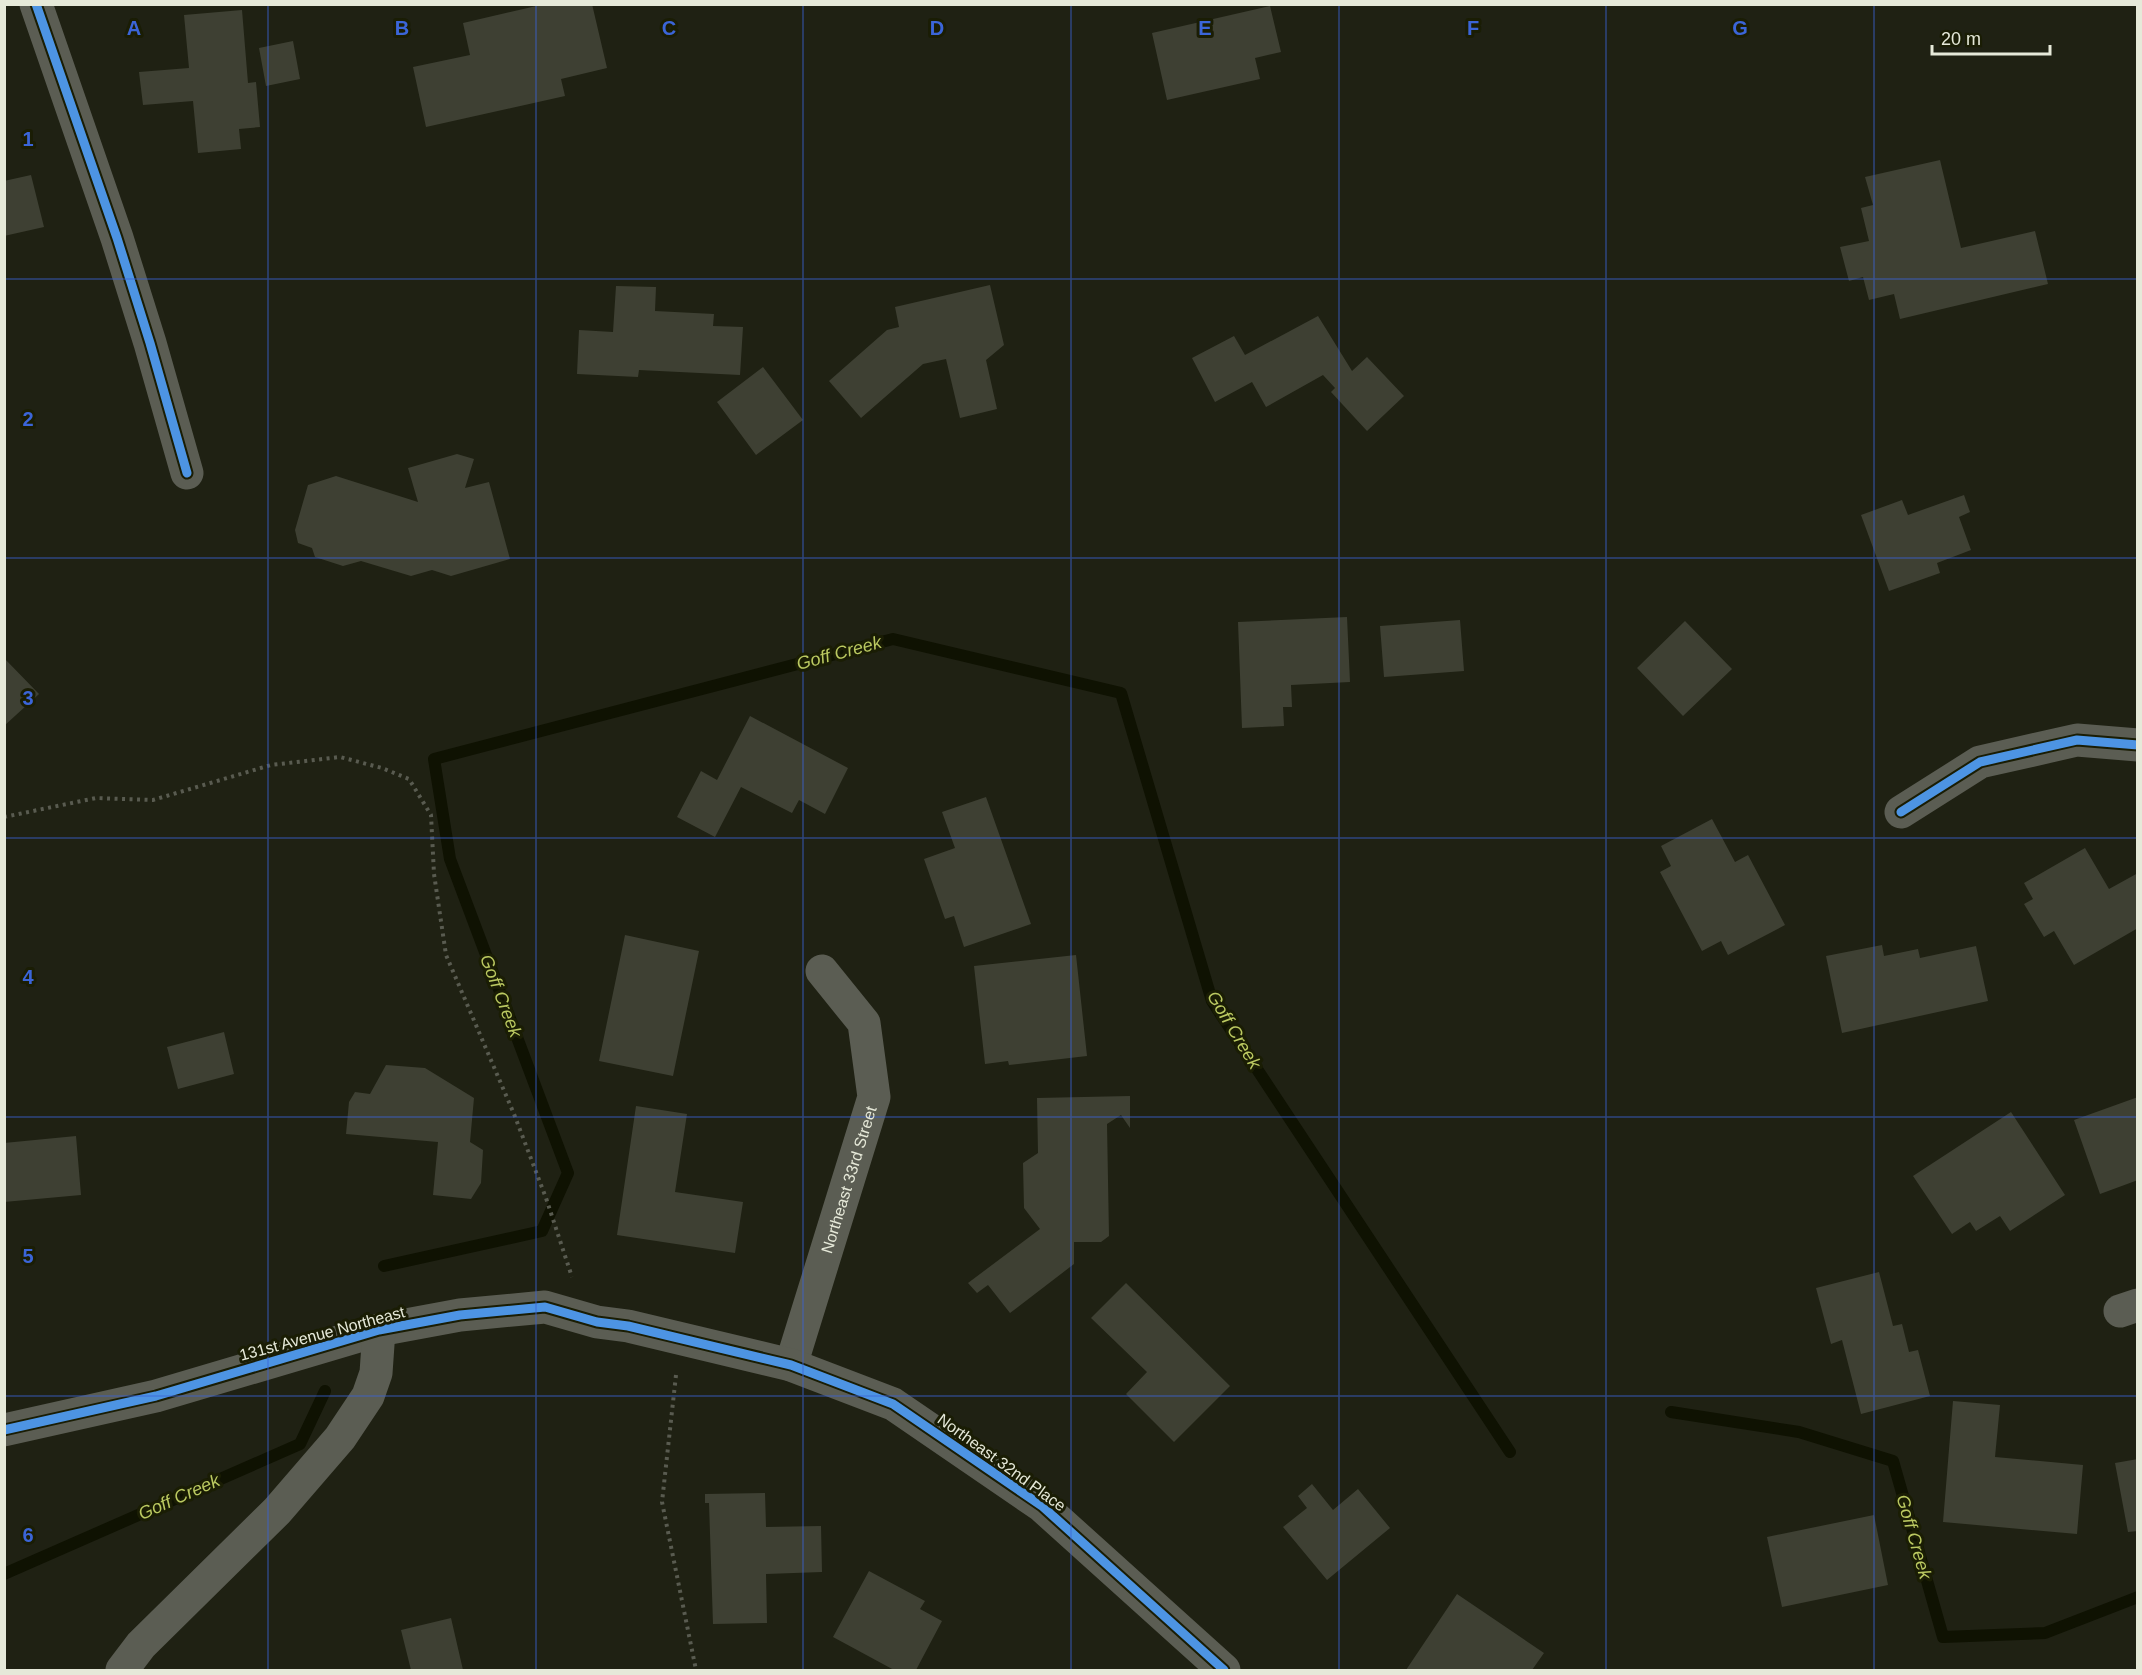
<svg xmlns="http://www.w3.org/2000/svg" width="2142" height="1675" viewBox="0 0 2142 1675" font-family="Helvetica,sans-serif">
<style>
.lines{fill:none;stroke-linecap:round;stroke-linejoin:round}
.stream{stroke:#0f1202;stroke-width:12}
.building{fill:#3e4033}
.path{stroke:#595b50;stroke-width:4;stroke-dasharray:3 4.5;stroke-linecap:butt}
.street{stroke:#5b5d53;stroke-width:33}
.cycleway-casing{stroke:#1a1d04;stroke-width:13}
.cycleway{stroke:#4d94e3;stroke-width:9}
.grid{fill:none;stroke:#3b65d8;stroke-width:1.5;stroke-opacity:0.55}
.labels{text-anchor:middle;stroke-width:6;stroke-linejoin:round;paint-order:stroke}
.street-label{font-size:16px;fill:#e6e9d9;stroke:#1a1d04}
.water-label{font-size:18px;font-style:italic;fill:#bbc961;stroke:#1a1d04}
.grid-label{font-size:20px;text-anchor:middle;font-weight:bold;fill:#3b65d8;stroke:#1a1d04;stroke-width:6;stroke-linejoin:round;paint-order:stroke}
</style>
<rect width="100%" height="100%" fill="#1f2113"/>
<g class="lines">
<path class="stream" d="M 384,1266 L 542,1231 L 568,1173 L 450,859 L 434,759 L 893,639 L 1121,693 L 1212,1001 L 1510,1452
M 1671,1412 L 1799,1432 L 1893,1461 L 1943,1637 L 2045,1633 L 2138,1597
M 4,1574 L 300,1444 L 325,1391"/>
</g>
<path class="building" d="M 545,4 L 592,4 L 607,68 L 561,79 L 565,96 L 426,127 L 413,67 L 470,55 L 463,23 Z
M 1270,6 L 1281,52 L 1255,58 L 1260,79 L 1167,100 L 1152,33 Z
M 242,10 L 248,83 L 256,82 L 260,127 L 239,129 L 241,149 L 198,153 L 193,101 L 143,105 L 139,72 L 189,68 L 184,15 Z
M 293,41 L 300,79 L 266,86 L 259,48 Z
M 1940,160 L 1961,248 L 2035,231 L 2048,284 L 1900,319 L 1894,294 L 1869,300 L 1863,277 L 1849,281 L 1840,247 L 1869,241 L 1861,208 L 1873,205 L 1865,177 Z
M 31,175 L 44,227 L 4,236 L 4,181 Z
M 990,285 L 1004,345 L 986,360 L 997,409 L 960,418 L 946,359 L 923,364 L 861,418 L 829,381 L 887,330 L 899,327 L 895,307 Z
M 616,286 L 656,287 L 655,311 L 714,314 L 713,326 L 743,327 L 740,375 L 639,370 L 638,377 L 577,374 L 579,330 L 613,332 Z
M 1318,316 L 1352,371 L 1367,357 L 1404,396 L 1367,431 L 1331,392 L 1335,388 L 1323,375 L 1266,407 L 1252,382 L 1215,402 L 1192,358 L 1234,336 L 1245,355 Z
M 763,367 L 803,420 L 756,455 L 717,402 Z
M 457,454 L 474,459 L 465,488 L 489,482 L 510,559 L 451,576 L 432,570 L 411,576 L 361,561 L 343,566 L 315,557 L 312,548 L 298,543 L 295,530 L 308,485 L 336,476 L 418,502 L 408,468 Z
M 1964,495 L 1970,512 L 1959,517 L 1971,550 L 1937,563 L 1940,573 L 1889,591 L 1861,515 L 1902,500 L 1908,515 Z
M 1347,617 L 1350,682 L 1291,685 L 1292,707 L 1283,707 L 1284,726 L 1242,728 L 1238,622 Z
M 1460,620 L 1464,671 L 1384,677 L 1380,626 Z
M 1685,621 L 1732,669 L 1683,716 L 1637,668 Z
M 4,658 L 39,694 L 4,726 Z
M 750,716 L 848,768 L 825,814 L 799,800 L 792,813 L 741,787 L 715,837 L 677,817 L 701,771 L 717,780 Z
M 986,797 L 1031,924 L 964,947 L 954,916 L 945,919 L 924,859 L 955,848 L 942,812 Z
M 1712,819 L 1735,862 L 1748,855 L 1785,925 L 1728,955 L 1721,941 L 1702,951 L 1660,872 L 1671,866 L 1661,846 Z
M 2085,848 L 2109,889 L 2138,873 L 2138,928 L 2074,965 L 2054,931 L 2044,937 L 2024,904 L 2033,899 L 2024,883 Z
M 625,935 L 699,951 L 673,1076 L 599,1061 Z
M 1882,945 L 1884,956 L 1918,949 L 1920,958 L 1976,946 L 1988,1001 L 1842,1033 L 1826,956 Z
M 1076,955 L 1087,1056 L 1009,1065 L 1008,1061 L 985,1064 L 974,966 Z
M 224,1032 L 234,1074 L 178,1089 L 167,1047 Z
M 386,1065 L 425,1068 L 474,1098 L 470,1142 L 483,1150 L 481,1183 L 471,1199 L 433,1195 L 438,1142 L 346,1134 L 349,1102 L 355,1092 L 370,1094 Z
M 1130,1096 L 1130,1128 L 1121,1115 L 1107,1124 L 1109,1236 L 1101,1242 L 1074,1242 L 1074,1264 L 1010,1313 L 988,1285 L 977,1293 L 968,1283 L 1040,1229 L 1024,1208 L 1023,1163 L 1038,1153 L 1037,1098 Z
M 2138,1097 L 2138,1180 L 2100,1194 L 2074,1120 Z
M 636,1106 L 687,1114 L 675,1192 L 743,1202 L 735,1253 L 617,1235 Z
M 2011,1112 L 2065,1195 L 2010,1231 L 2000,1216 L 1976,1231 L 1970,1222 L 1952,1234 L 1913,1176 Z
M 76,1136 L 81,1195 L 4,1202 L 4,1143 Z
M 1879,1272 L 1893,1326 L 1902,1324 L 1909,1352 L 1918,1350 L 1930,1396 L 1861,1414 L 1842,1340 L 1831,1344 L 1816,1288 Z
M 1126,1283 L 1230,1386 L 1174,1442 L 1126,1394 L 1147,1372 L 1091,1318 Z
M 1953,1401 L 2000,1405 L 1995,1457 L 2083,1465 L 2077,1534 L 1943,1522 Z
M 2138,1459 L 2138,1531 L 2128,1532 L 2115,1463 Z
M 1312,1484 L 1333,1510 L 1358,1489 L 1390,1528 L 1327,1580 L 1283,1527 L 1307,1508 L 1298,1496 Z
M 765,1493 L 766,1527 L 821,1526 L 822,1572 L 766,1574 L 767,1623 L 713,1624 L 709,1503 L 705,1503 L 705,1494 Z
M 1874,1515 L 1888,1585 L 1782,1607 L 1767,1537 Z
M 869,1571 L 925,1601 L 920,1609 L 942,1621 L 916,1670 L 894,1670 L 833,1637 Z
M 1457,1594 L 1544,1653 L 1532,1670 L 1406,1670 Z
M 451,1618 L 463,1670 L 411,1670 L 401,1630 Z"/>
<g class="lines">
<path class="path" d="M 4,817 L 96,798 L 153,800 L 271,765 L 340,757 L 382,768 L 409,779 L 431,815 L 434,874 L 446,955 L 514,1114 L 546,1198 L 572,1277
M 676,1375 L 662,1502 L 696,1670"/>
<g class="street">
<path d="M 36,4 L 117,238 L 150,343 L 187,473"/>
<path d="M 1901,812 L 1980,762 L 2077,740 L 2138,745"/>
<path d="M 2120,1311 L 2138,1305"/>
<path id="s1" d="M 791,1365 L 874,1097 L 864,1023 L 822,971"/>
<path d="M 4,1430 L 156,1396 L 379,1330 L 460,1315 L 545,1307 L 597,1322 L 628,1326 L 791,1365 L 893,1404 L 1042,1506 L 1224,1670"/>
<path d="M 122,1670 L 141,1645 L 277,1511 L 340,1438 L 368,1396 L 376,1373 L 379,1330"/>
</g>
<g class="cycleway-casing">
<path id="cycleway" d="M 36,4 L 117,238 L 150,343 L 187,473
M 1901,812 L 1980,762 L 2077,740 L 2138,745
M 4,1430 L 156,1396 L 379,1330 L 460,1315 L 545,1307 L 597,1322 L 628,1326 L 791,1365 L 893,1404 L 1042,1506 L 1224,1670"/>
</g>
<use href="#cycleway" class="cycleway"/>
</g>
<path class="grid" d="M 268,4 L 268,1670M 536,4 L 536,1670M 803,4 L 803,1670M 1071,4 L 1071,1670M 1339,4 L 1339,1670M 1606,4 L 1606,1670M 1874,4 L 1874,1670M 4,279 L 2138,279M 4,558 L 2138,558M 4,838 L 2138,838M 4,1117 L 2138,1117M 4,1396 L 2138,1396"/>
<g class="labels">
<g class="street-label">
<text dy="6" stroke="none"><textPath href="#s1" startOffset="194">Northeast 33rd Street</textPath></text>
<text transform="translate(322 1333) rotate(-15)" y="6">131st Avenue Northeast</text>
<text transform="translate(1002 1462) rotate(36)" y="6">Northeast 32nd Place</text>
</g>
<g class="water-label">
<text transform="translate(839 653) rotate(-15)" y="6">Goff Creek</text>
<text transform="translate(501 996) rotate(69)" y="6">Goff Creek</text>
<text transform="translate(1234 1030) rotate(59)" y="6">Goff Creek</text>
<text transform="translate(179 1497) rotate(-24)" y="6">Goff Creek</text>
<text transform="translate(1914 1537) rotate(74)" y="6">Goff Creek</text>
</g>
</g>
<g class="grid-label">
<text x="134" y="35">A</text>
<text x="402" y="35">B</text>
<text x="669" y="35">C</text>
<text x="937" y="35">D</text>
<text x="1205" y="35">E</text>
<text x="1473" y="35">F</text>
<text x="1740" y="35">G</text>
<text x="28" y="146">1</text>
<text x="28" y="426">2</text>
<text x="28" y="705">3</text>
<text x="28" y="984">4</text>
<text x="28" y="1263">5</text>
<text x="28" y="1542">6</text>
</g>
<rect width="2142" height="1675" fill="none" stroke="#e6e9d9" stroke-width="12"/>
<path d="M1932 45v9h118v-9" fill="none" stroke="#e6e9d9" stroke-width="3"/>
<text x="1941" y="45" font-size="18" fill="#e6e9d9" stroke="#1a1d04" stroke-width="4.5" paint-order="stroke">20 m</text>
</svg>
